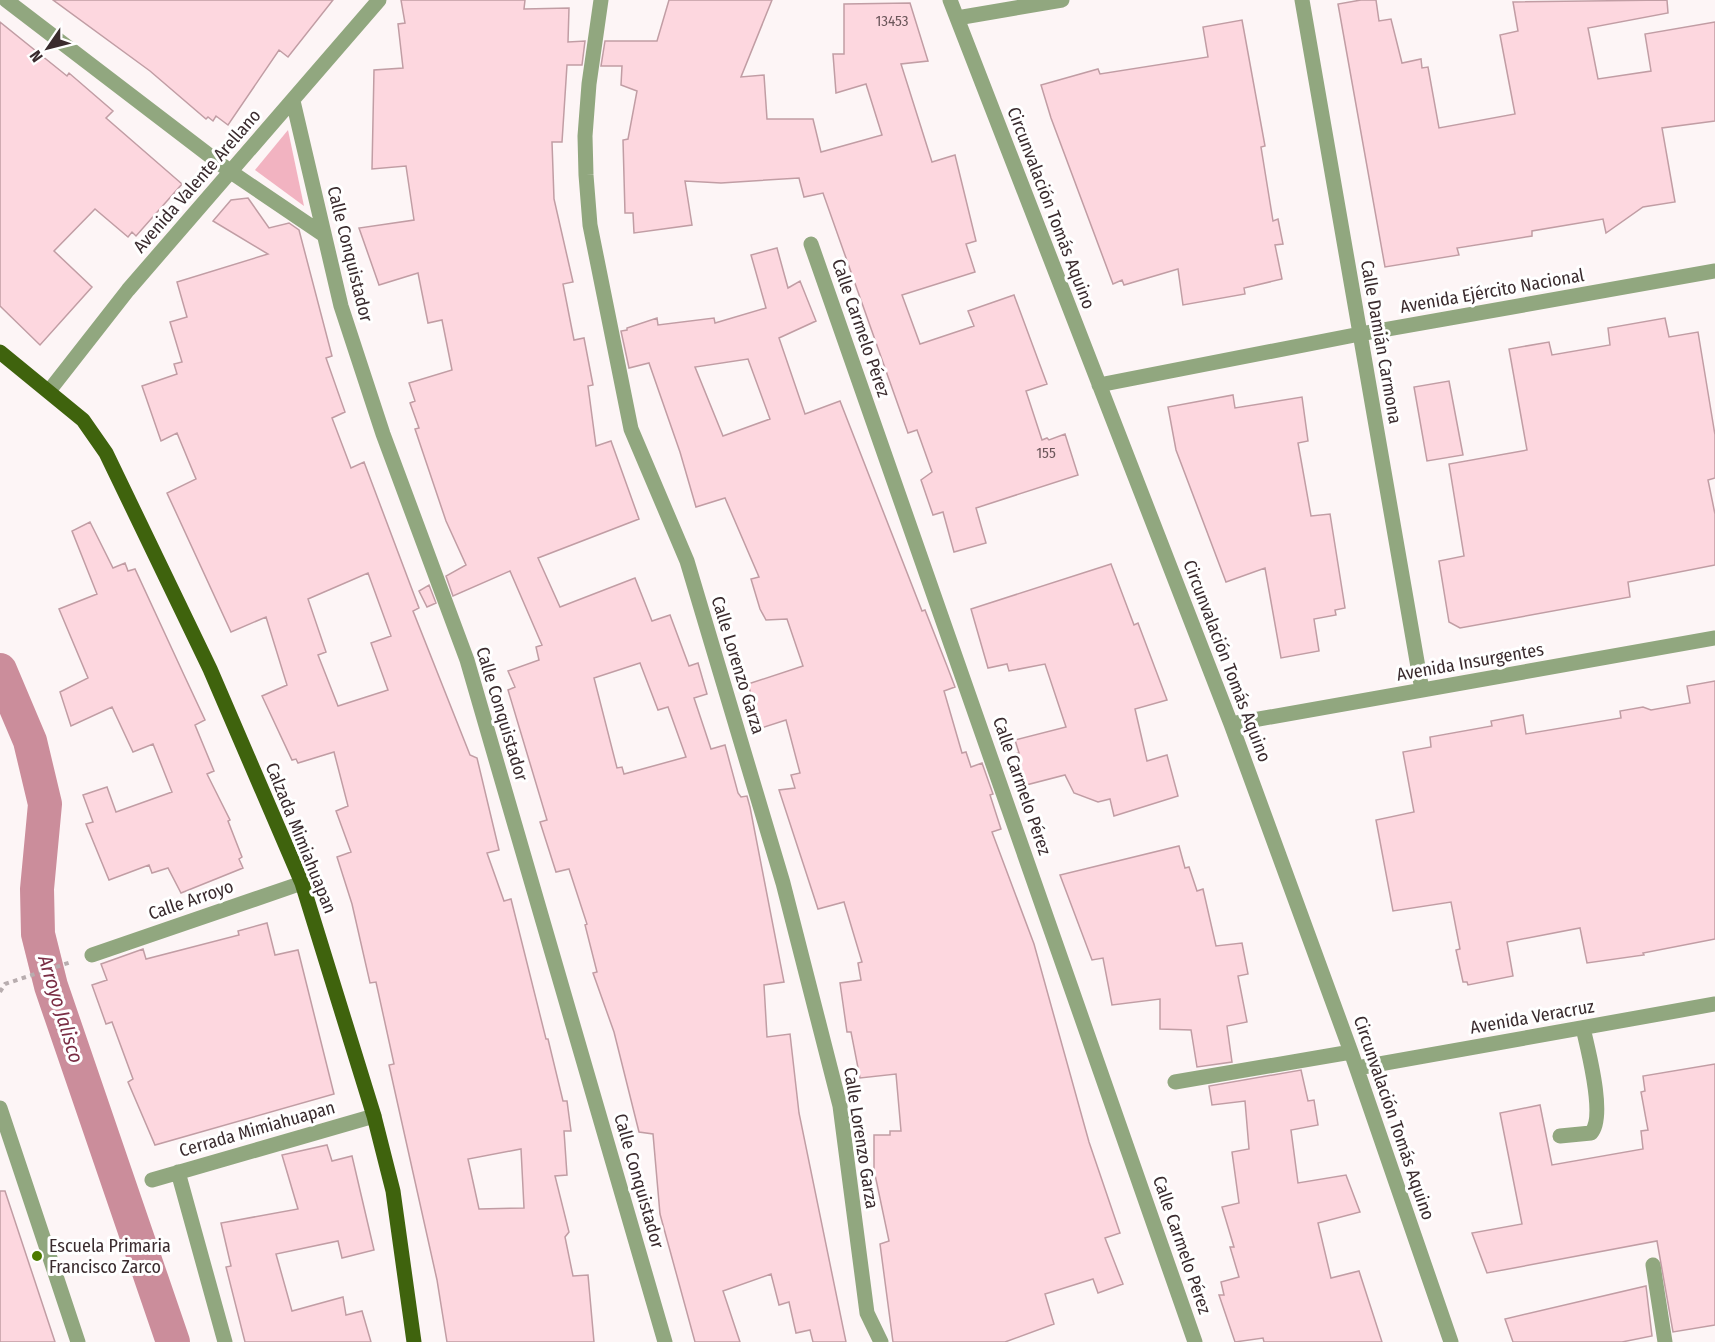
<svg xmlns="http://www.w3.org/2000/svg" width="1715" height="1342" viewBox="0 0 1715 1342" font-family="'Fira Sans Condensed',sans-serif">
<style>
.green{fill:#f2b3c1}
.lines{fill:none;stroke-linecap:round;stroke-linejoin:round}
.canal{stroke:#cb8d9b;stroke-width:34}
.building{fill:#fdd7df;stroke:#c19da4;stroke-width:1.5;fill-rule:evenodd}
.path{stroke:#b8adaf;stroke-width:4;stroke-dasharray:4.5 4.5;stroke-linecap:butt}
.minor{stroke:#91a77f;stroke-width:15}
.major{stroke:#3f630d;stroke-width:15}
.poi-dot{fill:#4c7a00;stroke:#fff;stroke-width:2}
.labels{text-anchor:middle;stroke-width:6;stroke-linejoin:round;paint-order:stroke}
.number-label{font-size:15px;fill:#6b565a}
.street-label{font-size:18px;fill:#3a2b2e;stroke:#fff}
.poi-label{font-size:18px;fill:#3a2b2e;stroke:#fff;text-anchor:start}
.water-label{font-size:20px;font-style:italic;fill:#7a2e45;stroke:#fff}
</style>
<rect width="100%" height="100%" fill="#fdf5f6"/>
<path class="green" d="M 288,130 L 304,206 L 255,170 Z"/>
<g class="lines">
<path class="canal" d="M 0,670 L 30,741 L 45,804 L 37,889 L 38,934 L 51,986 L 173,1342"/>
</g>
<path class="building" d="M 53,0 L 333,0 L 288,57 L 279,50 L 228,125 L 216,116 L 213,121 L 208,117 L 206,119 L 150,71 Z
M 401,0 L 525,0 L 524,9 L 569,8 L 568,42 L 585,41 L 582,65 L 567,65 L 562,142 L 552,142 L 554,199 L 573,282 L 563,284 L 574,340 L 584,338 L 593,385 L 588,386 L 596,446 L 611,441 L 639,519 L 538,558 L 560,607 L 635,578 L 652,621 L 670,615 L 689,666 L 698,663 L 707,694 L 694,698 L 711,749 L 725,745 L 738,793 L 741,797 L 747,796 L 750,807 L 784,982 L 764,985 L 767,1037 L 790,1034 L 799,1113 L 846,1342 L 813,1342 L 810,1330 L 796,1333 L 789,1302 L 779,1305 L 771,1274 L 723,1291 L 740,1342 L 695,1342 L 660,1214 L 653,1134 L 639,1132 L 614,1032 L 593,973 L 597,972 L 585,925 L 587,924 L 569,869 L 556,872 L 540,822 L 547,820 L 508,690 L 515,687 L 508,671 L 539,660 L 536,647 L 542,645 L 510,571 L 453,596 L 446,576 L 466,565 L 446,521 L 415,429 L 419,428 L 410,403 L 415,401 L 409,383 L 452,370 L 442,320 L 428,323 L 418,273 L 379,285 L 359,228 L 414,220 L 406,166 L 372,169 L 374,70 L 403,68 L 398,24 L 405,23 ZM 640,663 L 658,710 L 668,707 L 686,757 L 624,774 L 622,767 L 617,768 L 594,678 Z
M 669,0 L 772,0 L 741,77 L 764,75 L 767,119 L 813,119 L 821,152 L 882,135 L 866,84 L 836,93 L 833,54 L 844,54 L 844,4 L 910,3 L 928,61 L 901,64 L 932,162 L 955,155 L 976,241 L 966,244 L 975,272 L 902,295 L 920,344 L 974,326 L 968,311 L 1014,295 L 1047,384 L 1026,391 L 1042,440 L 1047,438 L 1049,440 L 1065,434 L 1078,475 L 976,508 L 986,543 L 954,552 L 943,512 L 933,515 L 921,480 L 932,472 L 917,430 L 908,433 L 823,193 L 804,197 L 799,178 L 721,183 L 685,181 L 692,225 L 634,233 L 633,213 L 625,213 L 623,140 L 628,139 L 637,91 L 621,85 L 622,66 L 601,66 L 605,41 L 657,41 Z
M 1361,0 L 1376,0 L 1379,21 L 1391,19 L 1402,63 L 1421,59 L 1422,68 L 1428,67 L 1439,128 L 1515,114 L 1500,35 L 1518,31 L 1513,2 L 1667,0 L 1668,13 L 1588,28 L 1598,79 L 1651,71 L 1645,34 L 1715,22 L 1715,121 L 1662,128 L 1675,202 L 1643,207 L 1606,233 L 1603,219 L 1532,231 L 1532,236 L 1457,248 L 1459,255 L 1385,267 L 1338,4 Z
M 1242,20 L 1265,146 L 1261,147 L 1273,221 L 1278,219 L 1283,244 L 1275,245 L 1282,279 L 1244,288 L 1245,294 L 1183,305 L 1178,269 L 1124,285 L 1122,280 L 1113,284 L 1051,118 L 1041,85 L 1098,69 L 1100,74 L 1208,57 L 1203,27 Z
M 0,22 L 67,76 L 69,73 L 113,111 L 106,118 L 182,184 L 136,236 L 132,232 L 128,237 L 95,209 L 54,251 L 92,287 L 40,345 L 0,306 Z
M 248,198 L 269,228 L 289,223 L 299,230 L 332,356 L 326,358 L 345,412 L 332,418 L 351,468 L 364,462 L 419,608 L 413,611 L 470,755 L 477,758 L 499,850 L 487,853 L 504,901 L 511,899 L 546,1039 L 548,1039 L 563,1101 L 567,1101 L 571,1131 L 564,1131 L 567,1175 L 555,1176 L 569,1232 L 565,1237 L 573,1276 L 588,1275 L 594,1342 L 447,1342 L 437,1280 L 389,1065 L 394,1064 L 376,982 L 370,983 L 352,904 L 337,857 L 351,852 L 336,811 L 348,806 L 334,752 L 298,763 L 296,759 L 292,760 L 262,696 L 287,685 L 266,617 L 231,632 L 167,493 L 196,479 L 177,433 L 161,441 L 142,386 L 177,374 L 174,364 L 182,362 L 170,322 L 187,317 L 177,282 L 268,254 L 213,221 L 231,200 ZM 368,573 L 391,636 L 371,643 L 388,690 L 338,706 L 318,655 L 326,652 L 308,599 ZM 521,1149 L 524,1208 L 479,1209 L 468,1159 Z
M 777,248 L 788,288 L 800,281 L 816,321 L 779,338 L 805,414 L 840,401 L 922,611 L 925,610 L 947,666 L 955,687 L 944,691 L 962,753 L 966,752 L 971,767 L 982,763 L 993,794 L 990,795 L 1001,829 L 992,832 L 1034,944 L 1089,1142 L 1120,1233 L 1105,1238 L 1123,1284 L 1098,1293 L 1093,1279 L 1045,1294 L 1054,1324 L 1005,1342 L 893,1342 L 880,1244 L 889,1241 L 874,1170 L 874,1135 L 890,1135 L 890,1131 L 901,1131 L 896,1074 L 860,1078 L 851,1032 L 847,1032 L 840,983 L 861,980 L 858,963 L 862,962 L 844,902 L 818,909 L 779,790 L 795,788 L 791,775 L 800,773 L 786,720 L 761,728 L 748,684 L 803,666 L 787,619 L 766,620 L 760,609 L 751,579 L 759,577 L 725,498 L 696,507 L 680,452 L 649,363 L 629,368 L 621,331 L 627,330 L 627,328 L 657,318 L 658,325 L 714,318 L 715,323 L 766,308 L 751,255 ZM 748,359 L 770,419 L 723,436 L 695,367 Z
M 1665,318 L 1669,337 L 1698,332 L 1715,435 L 1715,478 L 1708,480 L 1715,514 L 1715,565 L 1628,582 L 1630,597 L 1460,628 L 1449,622 L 1439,561 L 1464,556 L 1449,464 L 1527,450 L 1509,349 L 1549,342 L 1552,355 L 1610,345 L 1608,328 Z
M 1449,381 L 1463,455 L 1427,461 L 1414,387 Z
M 1233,395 L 1235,408 L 1302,397 L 1308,441 L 1298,443 L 1311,516 L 1330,514 L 1345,608 L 1335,610 L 1336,615 L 1314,619 L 1319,651 L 1281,658 L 1265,568 L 1226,582 L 1176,450 L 1168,407 Z
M 90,522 L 113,568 L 125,563 L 128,571 L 135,569 L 184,675 L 205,720 L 195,725 L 214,771 L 207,774 L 230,820 L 228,821 L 242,857 L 239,859 L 243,868 L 181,893 L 168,868 L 152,873 L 149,865 L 109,880 L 86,824 L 93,822 L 83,795 L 107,787 L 116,812 L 172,792 L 153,744 L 133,752 L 112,707 L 71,726 L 60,692 L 88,678 L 59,609 L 97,594 L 72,531 Z
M 1111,564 L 1134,625 L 1138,623 L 1167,700 L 1135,709 L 1147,761 L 1167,755 L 1178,796 L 1114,816 L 1110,799 L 1098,802 L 1074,793 L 1065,775 L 1026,785 L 1014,754 L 1019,753 L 1015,740 L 1066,727 L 1045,664 L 1009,671 L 1007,664 L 988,668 L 971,609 Z
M 429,585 L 436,603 L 427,607 L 419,591 Z
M 1715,681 L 1715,939 L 1643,953 L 1644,955 L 1587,963 L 1580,928 L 1507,942 L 1513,976 L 1468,985 L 1467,982 L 1463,982 L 1456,950 L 1460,949 L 1451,902 L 1393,911 L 1376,820 L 1414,812 L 1403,752 L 1431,747 L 1430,737 L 1492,726 L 1491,721 L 1523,715 L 1526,734 L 1621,718 L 1620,711 L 1643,707 L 1651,710 L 1690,703 L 1687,686 Z
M 1179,846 L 1185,868 L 1189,867 L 1197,891 L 1203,889 L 1216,946 L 1242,943 L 1248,974 L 1238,976 L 1247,1022 L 1227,1026 L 1232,1062 L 1197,1067 L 1191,1030 L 1160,1029 L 1160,999 L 1112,1005 L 1103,958 L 1092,960 L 1060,875 Z
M 267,923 L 275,955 L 298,950 L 334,1094 L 155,1145 L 128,1082 L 133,1079 L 112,1022 L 106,1024 L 92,985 L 107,980 L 101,964 L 143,949 L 146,959 L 239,935 L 238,931 Z
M 1715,1064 L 1715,1325 L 1673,1332 L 1657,1241 L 1487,1273 L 1472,1233 L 1522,1224 L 1500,1113 L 1540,1105 L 1552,1165 L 1643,1149 L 1641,1131 L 1648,1130 L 1641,1092 L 1645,1091 L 1643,1076 Z
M 1301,1070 L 1308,1101 L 1314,1100 L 1318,1125 L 1291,1130 L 1298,1183 L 1346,1175 L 1360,1212 L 1318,1223 L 1331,1278 L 1359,1271 L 1382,1342 L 1264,1342 L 1263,1338 L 1235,1342 L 1219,1295 L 1224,1295 L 1221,1282 L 1239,1277 L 1230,1247 L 1234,1247 L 1222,1207 L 1239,1203 L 1232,1152 L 1249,1149 L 1245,1101 L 1212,1105 L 1209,1086 Z
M 327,1145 L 332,1161 L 352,1156 L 374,1250 L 342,1258 L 338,1241 L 276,1254 L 292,1311 L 343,1297 L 346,1315 L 362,1311 L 371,1342 L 245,1342 L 226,1267 L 231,1266 L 221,1223 L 298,1209 L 282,1155 Z
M 0,1191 L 5,1191 L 55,1342 L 0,1342 Z
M 1646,1286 L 1652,1336 L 1622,1342 L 1513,1342 L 1505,1319 Z"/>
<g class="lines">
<path class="path" d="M 0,992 L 5,984 L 71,962"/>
<path class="minor" d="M 6,0 L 231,172 L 324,235
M 601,0 L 589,84 L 585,136 L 586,175 L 590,225 L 631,429 L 687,561 L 783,883 L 840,1106 L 867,1313 L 881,1342
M 950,0 L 1231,724 L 1351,1052 L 1451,1342
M 1302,0 L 1422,690
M 957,18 L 1062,0
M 293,101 L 341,306 L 383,434 L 467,660 L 665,1342
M 811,244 L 1195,1342
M 1099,385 L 1360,334 L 1715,271
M 49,391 L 128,290 L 379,0
M 1231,724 L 1715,638
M 92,955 L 302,883
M 1357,1068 L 1715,1004
M 1175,1082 L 1351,1052
M 0,1108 L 78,1342
M 1560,1136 L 1591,1133 C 1606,1117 1588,1050 1583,1028
M 178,1172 L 225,1342
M 152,1180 L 374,1116
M 1653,1265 L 1665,1342"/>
<path class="major" d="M 0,352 L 83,420 L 106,453 L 210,669 L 302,883 L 374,1116 L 393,1191 L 414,1342"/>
</g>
<circle class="poi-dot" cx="37" cy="1256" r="6"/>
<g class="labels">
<g class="number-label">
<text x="892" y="26">13453</text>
<text x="1046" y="458">155</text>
</g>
<g class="street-label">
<text transform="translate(197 181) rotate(-49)" y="6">Avenida Valente Arellano</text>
<text transform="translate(1051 208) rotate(69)" y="6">Circunvalación Tomás Aquino</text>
<text transform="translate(350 254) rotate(76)" y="6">Calle Conquistador</text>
<text transform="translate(1492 291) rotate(-10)" y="6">Avenida Ejército Nacional</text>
<text transform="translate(861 328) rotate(71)" y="6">Calle Carmelo Pérez</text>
<text transform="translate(1381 342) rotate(80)" y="6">Calle Damián Carmona</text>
<text transform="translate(1227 661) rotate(69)" y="6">Circunvalación Tomás Aquino</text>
<text transform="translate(1470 662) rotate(-10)" y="6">Avenida Insurgentes</text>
<text transform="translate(738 665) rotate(73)" y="6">Calle Lorenzo Garza</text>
<text transform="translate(502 714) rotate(73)" y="6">Calle Conquistador</text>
<text transform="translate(1022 786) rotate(71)" y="6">Calle Carmelo Pérez</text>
<text transform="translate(301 838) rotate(68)" y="6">Calzada Mimiahuapan</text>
<text transform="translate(191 900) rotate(-19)" y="6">Calle Arroyo</text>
<text transform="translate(1532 1017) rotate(-10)" y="6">Avenida Veracruz</text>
<text transform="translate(1394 1118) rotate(71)" y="6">Circunvalación Tomás Aquino</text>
<text transform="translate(257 1129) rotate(-16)" y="6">Cerrada Mimiahuapan</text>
<text transform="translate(861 1138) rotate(81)" y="6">Calle Lorenzo Garza</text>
<text transform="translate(639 1181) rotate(74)" y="6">Calle Conquistador</text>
<text transform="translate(1182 1245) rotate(71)" y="6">Calle Carmelo Pérez</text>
</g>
<g class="poi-label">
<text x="49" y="1252">Escuela Primaria<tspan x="49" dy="21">Francisco Zarco</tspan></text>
</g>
<g class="water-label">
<text transform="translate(61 1009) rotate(73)" y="7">Arroyo Jalisco</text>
</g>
</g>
<g transform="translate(48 48) rotate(235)" stroke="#ffffff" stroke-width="4.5" paint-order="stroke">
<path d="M0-4.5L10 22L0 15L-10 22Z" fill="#3a2b2e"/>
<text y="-9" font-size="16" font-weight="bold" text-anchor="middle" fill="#3a2b2e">N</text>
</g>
</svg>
